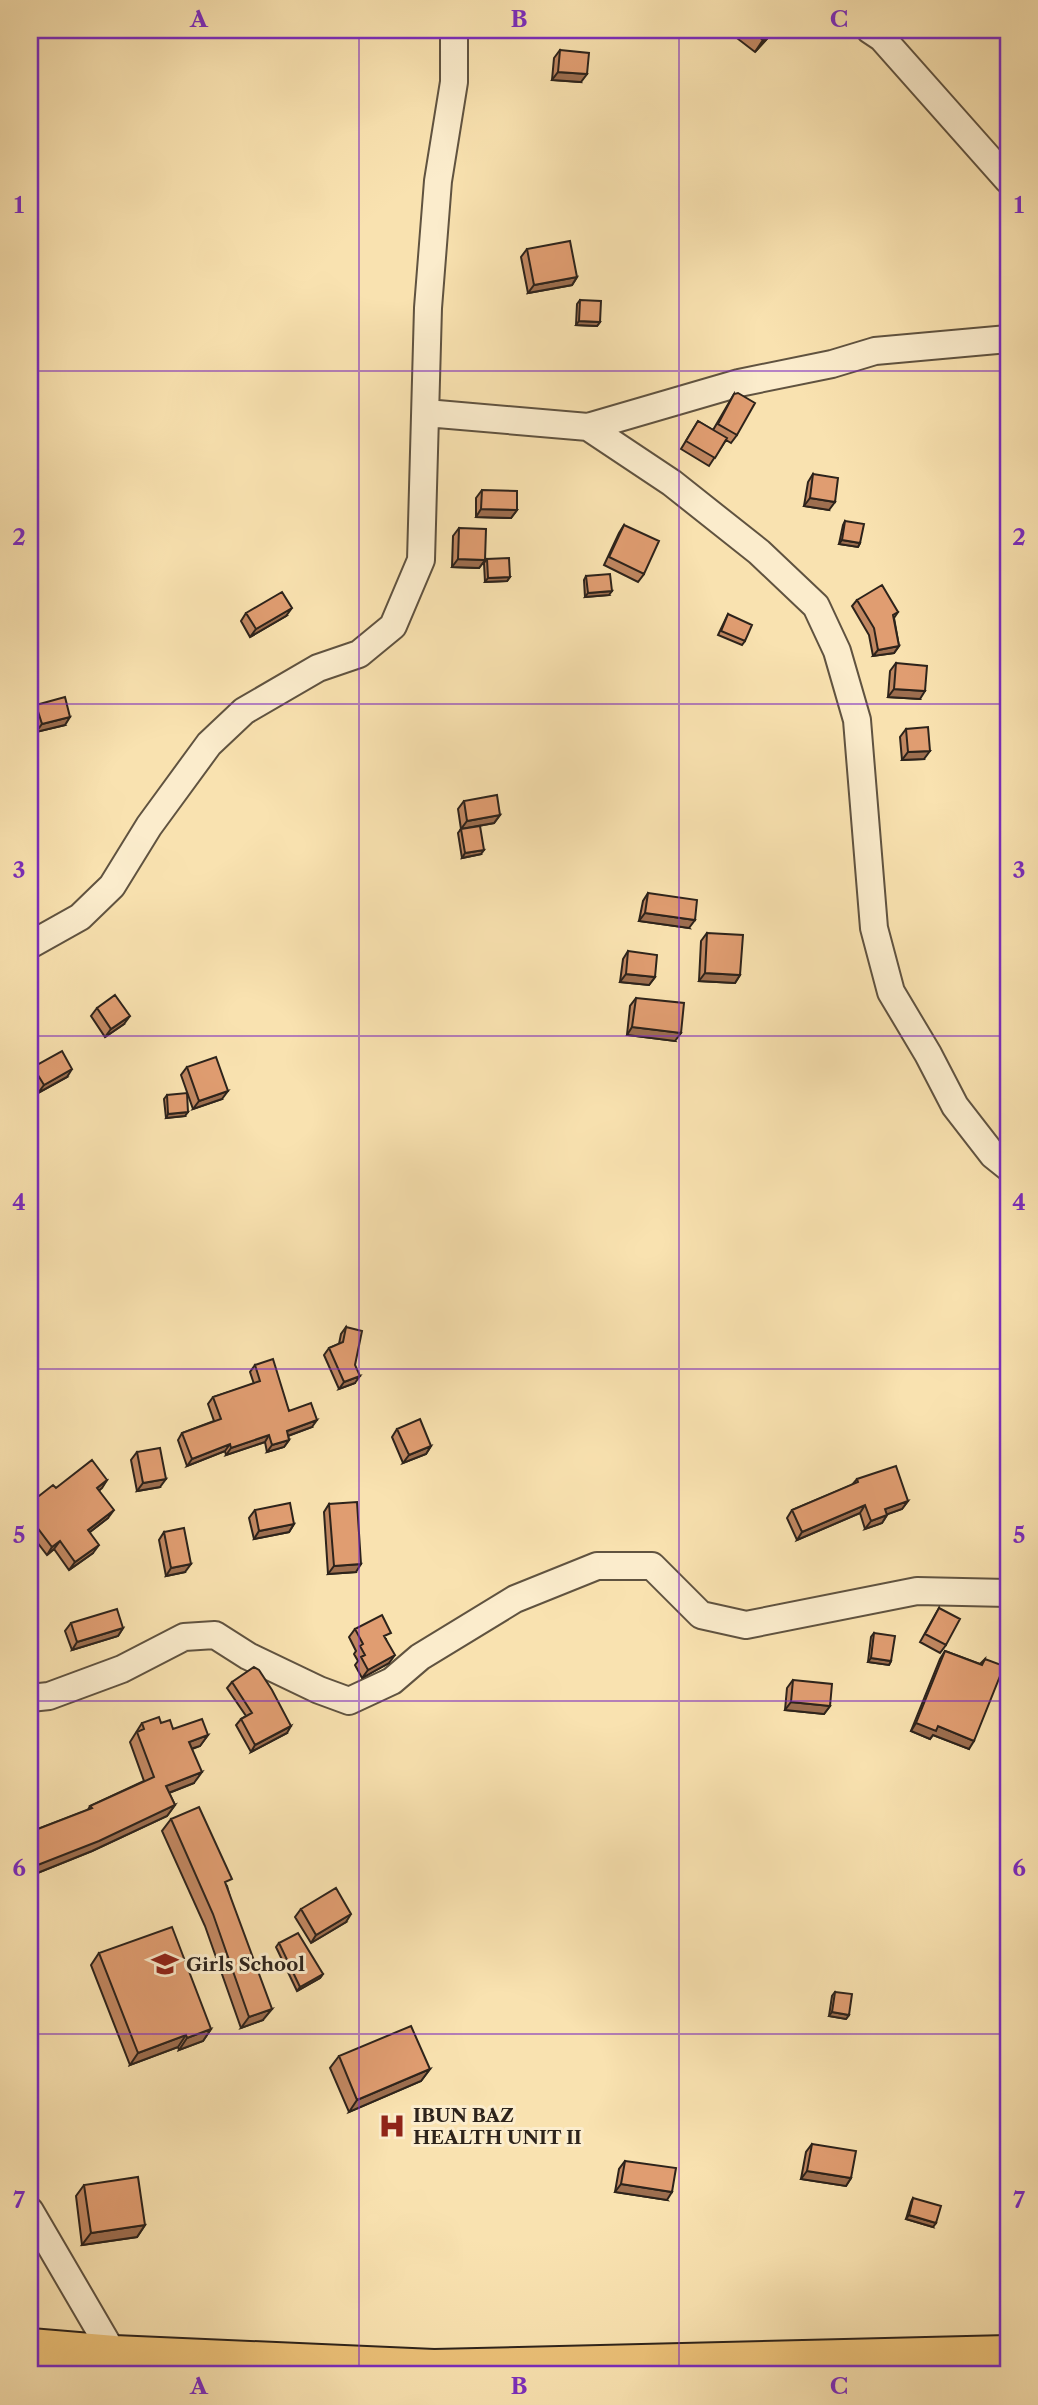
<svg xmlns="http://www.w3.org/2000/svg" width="1038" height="2405" viewBox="0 0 1038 2405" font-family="'Libre Caslon Text',serif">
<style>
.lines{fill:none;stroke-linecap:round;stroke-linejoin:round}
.minor-casing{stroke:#605340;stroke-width:30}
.primary-casing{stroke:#2d231b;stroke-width:42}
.minor{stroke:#fbeccc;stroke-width:26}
.primary{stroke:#ecc178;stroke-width:38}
.wall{fill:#c18761;stroke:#2d231b;stroke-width:2}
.shaded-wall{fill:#9d6e4f;stroke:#2d231b;stroke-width:2}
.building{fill:#e09d71;stroke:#2d231b;stroke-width:2}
.grid{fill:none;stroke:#7b2cbf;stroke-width:2;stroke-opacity:0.55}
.labels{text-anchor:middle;stroke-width:6;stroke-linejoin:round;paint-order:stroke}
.poi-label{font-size:19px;font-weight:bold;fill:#2d231b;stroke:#fbeccc;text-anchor:start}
.neatline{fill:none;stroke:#7b2cbf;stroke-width:2.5}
.grid-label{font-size:23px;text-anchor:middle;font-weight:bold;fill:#7b2cbf}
</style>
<rect width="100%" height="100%" fill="#f9e2b0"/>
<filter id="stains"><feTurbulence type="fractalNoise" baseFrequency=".00286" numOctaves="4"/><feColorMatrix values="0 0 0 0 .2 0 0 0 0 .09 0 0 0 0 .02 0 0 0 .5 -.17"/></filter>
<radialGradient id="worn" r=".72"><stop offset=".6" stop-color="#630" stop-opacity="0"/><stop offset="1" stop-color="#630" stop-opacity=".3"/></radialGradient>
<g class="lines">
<g class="minor-casing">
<path id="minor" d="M 870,30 L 882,38 L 1008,180
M 426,413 L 588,427 L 672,483 L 759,552 L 816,606 L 837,651 L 857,720 L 874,928 L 891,992 L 928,1054 L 955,1106 L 993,1155 L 1008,1167
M 588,427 L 739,383 L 832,364 L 875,351 L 1008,339
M 30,945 L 80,917 L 112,886 L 149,826 L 209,744 L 244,711 L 318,668 L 359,654 L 393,626 L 421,560 L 428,308 L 438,181 L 454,82 L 454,30
M 30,1698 L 49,1696 L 122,1669 L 184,1637 L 215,1635 L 248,1656 L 319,1690 L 349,1701 L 392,1681 L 420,1657 L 515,1599 L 597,1566 L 652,1566 L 701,1615 L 746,1625 L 917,1591 L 1008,1593
M 30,2211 L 114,2355"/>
</g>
<g class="primary-casing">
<path id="primary" d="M 30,2348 L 114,2355 L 434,2369 L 1008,2355"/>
</g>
<use href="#minor" class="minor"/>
<use href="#primary" class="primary"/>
</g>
<path class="wall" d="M 731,30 L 775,30 L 755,52 L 729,32 Z
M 560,50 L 581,82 L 552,80 L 554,58 Z
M 527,249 L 577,277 L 572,285 L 528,293 L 521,257 Z
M 580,300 L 600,322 L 597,326 L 576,325 L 577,304 Z
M 734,394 L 737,435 L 731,443 L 726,440 L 709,466 L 681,449 L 698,421 L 713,430 Z
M 813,474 L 829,510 L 804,506 L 808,482 Z
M 482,490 L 517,510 L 511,518 L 476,517 L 476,498 Z
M 845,521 L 860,543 L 858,547 L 839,544 L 843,525 Z
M 624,525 L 644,574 L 638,582 L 604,565 L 619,533 Z
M 459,528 L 485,560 L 479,568 L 452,567 L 453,536 Z
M 487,559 L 510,577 L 507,581 L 485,582 L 484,563 Z
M 586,576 L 609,595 L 585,597 L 584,580 Z
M 857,600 L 898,612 L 894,618 L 899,646 L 894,653 L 873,656 L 869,635 L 852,606 Z
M 246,613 L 286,616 L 250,637 L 241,621 Z
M 728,614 L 745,641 L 742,645 L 718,635 Z
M 896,663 L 920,699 L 888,697 L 890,671 Z
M 36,705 L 65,725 L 36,732 L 31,713 Z
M 906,729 L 924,759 L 902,760 L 900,737 Z
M 464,801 L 500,815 L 494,823 L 461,829 L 458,809 Z
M 461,829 L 481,854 L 462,858 L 458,833 Z
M 648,893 L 689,928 L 639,921 L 643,901 Z
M 707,933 L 740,975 L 735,983 L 699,981 L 701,941 Z
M 628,951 L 655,977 L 649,985 L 620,982 L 623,959 Z
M 636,998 L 675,1041 L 627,1035 L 630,1006 Z
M 97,1008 L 124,1024 L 105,1037 L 91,1016 Z
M 33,1067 L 67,1077 L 38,1093 L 30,1078 L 30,1072 Z
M 187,1067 L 222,1099 L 193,1109 L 181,1075 Z
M 167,1095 L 185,1116 L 166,1118 L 164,1099 Z
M 346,1327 L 355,1383 L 339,1389 L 324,1355 L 329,1348 L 339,1344 L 341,1334 Z
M 255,1365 L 289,1411 L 312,1427 L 288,1436 L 289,1440 L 284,1447 L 267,1452 L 265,1442 L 226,1455 L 225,1451 L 187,1466 L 178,1440 L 182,1433 L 214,1421 L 208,1404 L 213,1397 L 254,1384 L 250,1372 Z
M 397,1429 L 431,1446 L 426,1454 L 403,1463 L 392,1437 Z
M 137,1452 L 160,1487 L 137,1491 L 131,1460 Z
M 857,1479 L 908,1501 L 902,1509 L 887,1514 L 887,1515 L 882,1523 L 865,1529 L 860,1513 L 797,1540 L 787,1518 L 792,1510 L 852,1485 Z
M 107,1480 L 99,1491 L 108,1518 L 90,1532 L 93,1553 L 69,1570 L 54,1549 L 47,1555 L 30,1533 L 30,1503 L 56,1488 Z
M 329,1504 L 356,1572 L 328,1574 L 324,1512 Z
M 255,1510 L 294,1524 L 289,1532 L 254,1539 L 249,1518 Z
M 164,1532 L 185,1572 L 166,1576 L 159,1540 Z
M 939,1608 L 946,1645 L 940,1653 L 920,1642 Z
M 71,1623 L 123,1628 L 118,1636 L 72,1650 L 65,1631 Z
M 355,1629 L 386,1639 L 389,1663 L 362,1678 L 355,1665 L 358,1661 L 354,1654 L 356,1651 L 349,1637 Z
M 874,1633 L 891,1661 L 889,1665 L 868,1662 L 871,1637 Z
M 945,1651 L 980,1664 L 985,1659 L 969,1749 L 933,1735 L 930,1739 L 911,1731 L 940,1659 Z
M 793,1680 L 830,1706 L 824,1714 L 785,1710 L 787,1688 Z
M 232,1682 L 287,1733 L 251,1752 L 236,1725 L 241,1719 L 246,1716 L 227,1688 Z
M 142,1723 L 161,1723 L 173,1729 L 208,1735 L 200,1746 L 192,1749 L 194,1783 L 169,1793 L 175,1805 L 167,1816 L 92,1851 L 30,1876 L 30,1832 L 88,1810 L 90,1806 L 144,1781 L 130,1742 Z
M 171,1819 L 227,1886 L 263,2020 L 241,2028 L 205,1926 L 162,1831 Z
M 301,1909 L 346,1922 L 311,1943 L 295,1917 Z
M 279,1943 L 323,1974 L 320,1978 L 297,1991 L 276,1947 Z
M 99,1953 L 211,2029 L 203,2041 L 179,2050 L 178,2047 L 130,2065 L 91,1965 Z
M 835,1992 L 849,2015 L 846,2019 L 829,2016 L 832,1996 Z
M 339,2056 L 430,2069 L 421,2081 L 349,2112 L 330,2068 Z
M 812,2144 L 851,2178 L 846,2186 L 801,2179 L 806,2152 Z
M 625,2161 L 667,2200 L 615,2192 L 619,2169 Z
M 84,2185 L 145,2225 L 137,2237 L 82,2245 L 76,2196 Z
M 913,2198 L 933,2227 L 906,2219 L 911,2202 Z"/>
<path class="shaded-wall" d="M 773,30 L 775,30 L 755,52 L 763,40 Z
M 558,72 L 587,74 L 581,82 L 552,80 Z
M 577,277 L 572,285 L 528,293 L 534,285 Z
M 579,321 L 600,322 L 597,326 L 576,325 Z
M 810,498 L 835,502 L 829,510 L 804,506 Z
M 481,509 L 517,510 L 511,518 L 476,517 Z
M 842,540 L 860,543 L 858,547 L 839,544 Z
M 458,559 L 485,560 L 479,568 L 452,567 Z
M 510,577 L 507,581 L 485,582 L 488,578 Z
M 612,591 L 609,595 L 585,597 L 588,593 Z
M 292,608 L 286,616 L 250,637 L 256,629 Z
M 899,646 L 894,653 L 873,656 L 878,650 Z
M 894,689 L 925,691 L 920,699 L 888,697 Z
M 70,717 L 65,725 L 36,732 L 42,724 Z
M 930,751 L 924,759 L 902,760 L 908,752 Z
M 500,815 L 494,823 L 461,829 L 467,821 Z
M 484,850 L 481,854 L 462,858 L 465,853 Z
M 645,913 L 695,920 L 689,928 L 639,921 Z
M 705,973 L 740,975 L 735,983 L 699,981 Z
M 626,974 L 655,977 L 649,985 L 620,982 Z
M 130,1016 L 124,1024 L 105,1037 L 111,1029 Z
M 632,1027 L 681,1033 L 675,1041 L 627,1035 Z
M 72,1069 L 67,1077 L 38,1093 L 44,1085 Z
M 228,1091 L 222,1099 L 193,1109 L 199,1101 Z
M 188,1112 L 185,1116 L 166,1118 L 168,1114 Z
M 360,1376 L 355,1383 L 339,1389 L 344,1382 Z
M 317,1420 L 312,1427 L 282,1438 L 287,1431 Z
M 269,1435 L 265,1442 L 226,1455 L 231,1448 Z
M 289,1440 L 284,1447 L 267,1452 L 272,1445 Z
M 230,1444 L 225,1451 L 187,1466 L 192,1459 Z
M 431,1446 L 426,1454 L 403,1463 L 409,1455 Z
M 166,1479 L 160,1487 L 137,1491 L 143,1483 Z
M 107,1480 L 102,1488 L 92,1496 L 97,1488 Z
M 908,1501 L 902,1509 L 880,1517 L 885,1509 Z
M 865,1505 L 860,1513 L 797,1540 L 802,1532 Z
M 114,1510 L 108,1518 L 82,1538 L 88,1530 Z
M 887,1515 L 882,1523 L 865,1529 L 871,1521 Z
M 294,1524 L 289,1532 L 254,1539 L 259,1531 Z
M 60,1541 L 54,1549 L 47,1555 L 52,1547 Z
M 99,1545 L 93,1553 L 69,1570 L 75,1562 Z
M 191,1564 L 185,1572 L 166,1576 L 171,1568 Z
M 361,1564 L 356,1572 L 328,1574 L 334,1566 Z
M 123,1628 L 118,1636 L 72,1650 L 77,1642 Z
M 395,1655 L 389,1663 L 362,1678 L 368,1670 Z
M 871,1658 L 891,1661 L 889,1665 L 868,1662 Z
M 791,1702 L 830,1706 L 824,1714 L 785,1710 Z
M 916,1723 L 938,1726 L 974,1741 L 969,1749 L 933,1735 L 930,1739 L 911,1731 Z
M 291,1726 L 287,1733 L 251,1752 L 255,1745 Z
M 208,1735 L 200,1746 L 181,1752 L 189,1742 Z
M 202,1772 L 194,1783 L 158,1797 L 166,1786 Z
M 175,1805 L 167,1816 L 92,1851 L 30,1876 L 30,1868 Z
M 351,1914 L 346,1922 L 311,1943 L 316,1935 Z
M 323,1974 L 320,1978 L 297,1991 L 300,1987 Z
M 272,2009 L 263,2020 L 241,2028 L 249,2017 Z
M 832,2012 L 849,2015 L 846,2019 L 829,2016 Z
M 211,2029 L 203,2041 L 179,2050 L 187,2038 Z
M 186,2035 L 178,2047 L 130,2065 L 138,2053 Z
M 430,2069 L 421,2081 L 349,2112 L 357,2100 Z
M 807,2171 L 851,2178 L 846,2186 L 801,2179 Z
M 621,2184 L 672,2192 L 667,2200 L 615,2192 Z
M 909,2215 L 936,2223 L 933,2227 L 906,2219 Z
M 145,2225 L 137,2237 L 82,2245 L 91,2233 Z"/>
<path class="building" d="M 749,30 L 773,30 L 763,40 Z
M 560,50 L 589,53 L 587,74 L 558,72 Z
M 570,241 L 577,277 L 534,285 L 527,249 Z
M 580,300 L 601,301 L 600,322 L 579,321 Z
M 738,393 L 755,403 L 737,435 L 718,424 L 734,394 Z
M 698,421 L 727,438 L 715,458 L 686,441 Z
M 813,474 L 838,478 L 835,502 L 810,498 Z
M 482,490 L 517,491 L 517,510 L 481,509 Z
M 845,521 L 864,524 L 860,543 L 842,540 Z
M 624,525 L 659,541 L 644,574 L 609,557 Z
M 459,528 L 486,529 L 485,560 L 458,559 Z
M 509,558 L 510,577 L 488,578 L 487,559 Z
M 610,574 L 612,591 L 588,593 L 586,576 Z
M 882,585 L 898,612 L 893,615 L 899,646 L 878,650 L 874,628 L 857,600 Z
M 282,592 L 292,608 L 256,629 L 246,613 Z
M 728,614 L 752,625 L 745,641 L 721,631 Z
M 896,663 L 927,666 L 925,691 L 894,689 Z
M 65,697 L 70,717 L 42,724 L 36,705 Z
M 928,727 L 930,751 L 908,752 L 906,729 Z
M 497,795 L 500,815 L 467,821 L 464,801 Z
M 480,826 L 484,850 L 465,853 L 461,829 Z
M 648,893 L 697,900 L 695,920 L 645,913 Z
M 707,933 L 743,935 L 740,975 L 705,973 Z
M 628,951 L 657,955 L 655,977 L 626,974 Z
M 115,995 L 130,1016 L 111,1029 L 97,1008 Z
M 636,998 L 684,1003 L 681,1033 L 632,1027 Z
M 62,1051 L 72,1069 L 44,1085 L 33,1067 Z
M 216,1057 L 228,1091 L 199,1101 L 187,1067 Z
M 187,1093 L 188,1112 L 168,1114 L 167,1095 Z
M 346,1327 L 362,1331 L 355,1365 L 360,1376 L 344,1382 L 329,1348 L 343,1342 Z
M 273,1359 L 289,1411 L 311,1403 L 317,1420 L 287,1431 L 289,1440 L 272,1445 L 269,1435 L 231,1448 L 230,1444 L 192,1459 L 182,1433 L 221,1419 L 213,1397 L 260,1381 L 255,1365 Z
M 420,1419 L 431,1446 L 409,1455 L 397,1429 Z
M 160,1448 L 166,1479 L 143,1483 L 137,1452 Z
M 92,1460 L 107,1480 L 97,1488 L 114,1510 L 88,1530 L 99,1545 L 75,1562 L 60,1541 L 52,1547 L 30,1518 L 30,1503 L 53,1485 L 56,1488 Z
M 896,1466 L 908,1501 L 885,1509 L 887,1515 L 871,1521 L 865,1505 L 802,1532 L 792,1510 L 858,1482 L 857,1479 Z
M 357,1502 L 361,1564 L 334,1566 L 329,1504 Z
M 290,1503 L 294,1524 L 259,1531 L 255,1510 Z
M 184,1528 L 191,1564 L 171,1568 L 164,1532 Z
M 939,1608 L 960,1619 L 946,1645 L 925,1634 Z
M 117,1609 L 123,1628 L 77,1642 L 71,1623 Z
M 382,1615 L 391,1633 L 384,1636 L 395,1655 L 368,1670 L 361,1657 L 365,1655 L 360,1646 L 363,1644 L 355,1629 Z
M 874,1633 L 895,1636 L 891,1661 L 871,1658 Z
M 945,1651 L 982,1665 L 985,1659 L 1004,1666 L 974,1741 L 938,1726 L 936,1731 L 916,1723 Z
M 254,1667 L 259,1670 L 272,1690 L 291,1726 L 255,1745 L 241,1719 L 252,1713 L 232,1682 Z
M 793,1680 L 832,1684 L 830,1706 L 791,1702 Z
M 159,1717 L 161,1723 L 170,1720 L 173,1729 L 202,1719 L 208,1735 L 189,1742 L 202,1772 L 166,1786 L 175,1805 L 99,1841 L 30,1868 L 30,1832 L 92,1808 L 90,1806 L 154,1777 L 137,1732 L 144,1729 L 142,1723 Z
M 199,1807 L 232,1879 L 225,1882 L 272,2009 L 249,2017 L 213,1914 L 171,1819 Z
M 336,1888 L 351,1914 L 316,1935 L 301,1909 Z
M 172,1927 L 211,2029 L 187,2038 L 186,2035 L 138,2053 L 99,1953 Z
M 298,1933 L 323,1974 L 300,1987 L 279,1943 Z
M 835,1992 L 852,1994 L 849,2015 L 832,2012 Z
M 411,2026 L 430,2069 L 357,2100 L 339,2056 Z
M 812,2144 L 856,2151 L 851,2178 L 807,2171 Z
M 625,2161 L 676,2168 L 672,2192 L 621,2184 Z
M 138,2177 L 145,2225 L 91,2233 L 84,2185 Z
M 913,2198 L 941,2206 L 936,2223 L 909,2215 Z"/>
<path class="grid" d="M 359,30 L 359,2375M 679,30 L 679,2375M 30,371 L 1008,371M 30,704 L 1008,704M 30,1036 L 1008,1036M 30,1369 L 1008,1369M 30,1701 L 1008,1701M 30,2034 L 1008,2034"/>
<defs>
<g id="school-bare" transform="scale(2.1)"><path d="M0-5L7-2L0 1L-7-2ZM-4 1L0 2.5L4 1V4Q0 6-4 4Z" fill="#8f2418" stroke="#fbeccc" stroke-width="2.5" paint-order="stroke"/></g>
<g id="hospital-bare" transform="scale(2.1)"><path d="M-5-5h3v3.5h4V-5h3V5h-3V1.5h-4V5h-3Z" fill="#8f2418" stroke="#fbeccc" stroke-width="2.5" paint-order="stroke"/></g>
</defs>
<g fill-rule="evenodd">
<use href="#school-bare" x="165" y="1964"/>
<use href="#hospital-bare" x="392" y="2126"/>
</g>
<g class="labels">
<g class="poi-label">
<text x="186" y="1971">Girls School</text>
<text x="413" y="2122">IBUN BAZ<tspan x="413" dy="22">HEALTH UNIT II</tspan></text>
</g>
</g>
<rect width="1038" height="2405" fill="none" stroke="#f9e2b0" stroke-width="77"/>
<rect x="38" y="38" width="962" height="2328" class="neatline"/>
<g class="grid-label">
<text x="199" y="27">A</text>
<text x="519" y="27">B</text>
<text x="839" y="27">C</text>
<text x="19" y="213">1</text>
<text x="1019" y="213">1</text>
<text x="19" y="545">2</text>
<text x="1019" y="545">2</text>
<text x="19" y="878">3</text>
<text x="1019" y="878">3</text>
<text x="19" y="1210">4</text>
<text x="1019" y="1210">4</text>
<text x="19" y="1543">5</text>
<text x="1019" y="1543">5</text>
<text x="19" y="1876">6</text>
<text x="1019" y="1876">6</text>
<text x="19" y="2208">7</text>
<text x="1019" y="2208">7</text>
<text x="199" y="2394">A</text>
<text x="519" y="2394">B</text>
<text x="839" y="2394">C</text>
</g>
<rect width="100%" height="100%" filter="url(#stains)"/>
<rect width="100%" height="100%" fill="url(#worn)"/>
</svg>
